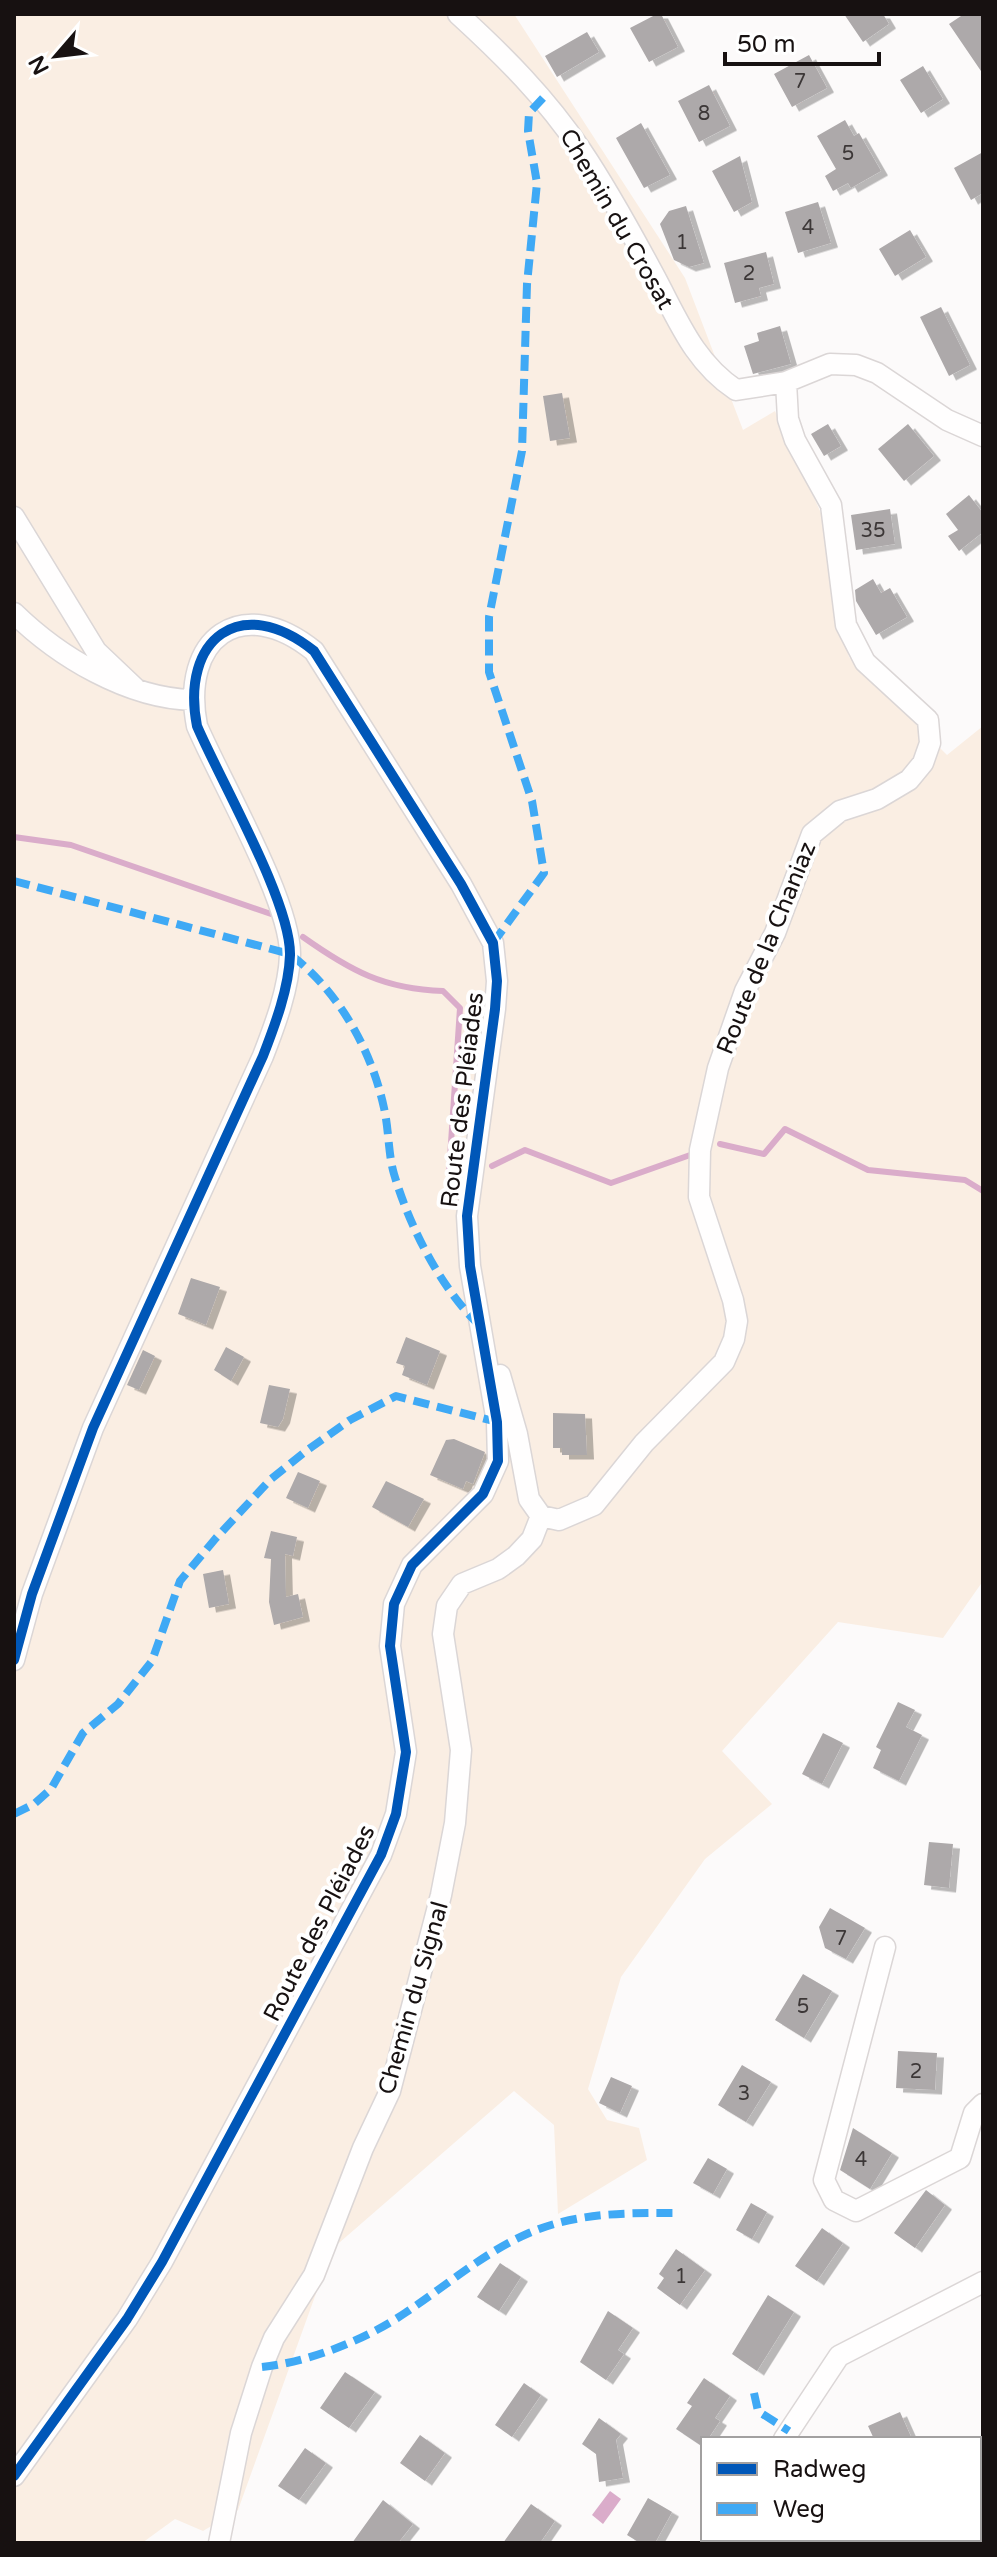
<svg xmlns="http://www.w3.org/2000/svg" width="997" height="2557" viewBox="0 0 997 2557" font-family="'Varela Round',sans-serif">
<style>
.green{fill:#faeee3}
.water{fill:#daacca}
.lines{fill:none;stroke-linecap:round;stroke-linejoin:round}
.stream{stroke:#daacca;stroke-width:6}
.building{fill:#ada9aa;filter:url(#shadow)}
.minor-casing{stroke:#dbd6d6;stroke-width:23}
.minor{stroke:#fffefe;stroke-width:20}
.quiet{stroke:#3fa9f5;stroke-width:8;stroke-dasharray:16 8;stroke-linecap:butt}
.cycleway-casing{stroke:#fff;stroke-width:15}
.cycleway{stroke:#0057b8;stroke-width:10}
.labels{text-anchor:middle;stroke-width:8;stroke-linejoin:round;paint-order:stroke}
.number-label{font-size:20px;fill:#3c3737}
.street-label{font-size:24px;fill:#171111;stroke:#fff}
</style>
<defs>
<filter id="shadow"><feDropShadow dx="7" dy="4.5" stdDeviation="0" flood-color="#0004"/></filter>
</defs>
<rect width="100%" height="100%" fill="#fcfafa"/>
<path class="green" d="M 14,14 L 514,14 L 685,278 L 743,430 L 775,411 L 825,522 L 837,621 L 849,657 L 947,755 L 983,726 L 983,1581 L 943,1638 L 838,1622 L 722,1751 L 772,1804 L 705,1859 L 621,1977 L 588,2089 L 607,2120 L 639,2128 L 647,2160 L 558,2214 L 554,2125 L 514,2091 L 332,2249 L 238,2510 L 203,2531 L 175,2519 L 142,2543 L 14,2543 Z"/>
<path class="water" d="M 610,2491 L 621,2499 L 603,2524 L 592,2515 Z"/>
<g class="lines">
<path class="stream" d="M 14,837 L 71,845 L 271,914
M 303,937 C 351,971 384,989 443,991 L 460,1008 L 449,1173 L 459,1183
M 720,1144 L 764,1154 L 785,1129 L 868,1170 L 965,1180 L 983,1191
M 492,1166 L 525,1150 L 611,1183 L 693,1154"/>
</g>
<path class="building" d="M 657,14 L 661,14 L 678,47 L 649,62 L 630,28 Z
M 844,14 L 883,14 L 889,24 L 863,42 Z
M 964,14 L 983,14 L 983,74 L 949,24 Z
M 587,32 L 599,52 L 557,77 L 545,56 Z
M 809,55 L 827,88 L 792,107 L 774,74 Z
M 923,66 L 943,99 L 921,113 L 900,80 Z
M 709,85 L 730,126 L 699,142 L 678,101 Z
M 845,120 L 854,136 L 859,133 L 881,171 L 851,188 L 848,183 L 833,191 L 825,176 L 836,169 L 817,136 Z
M 641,123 L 670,175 L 644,188 L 616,138 Z
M 983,152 L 983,193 L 971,200 L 954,168 Z
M 740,156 L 752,202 L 734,212 L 712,171 Z
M 818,202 L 831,243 L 798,253 L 785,212 Z
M 686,206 L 704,263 L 689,267 L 674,260 L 660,224 L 669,211 Z
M 910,230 L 926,257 L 895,276 L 879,249 Z
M 766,252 L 774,284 L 759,288 L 761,296 L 735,303 L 724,263 Z
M 941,307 L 970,365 L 949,376 L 920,317 Z
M 780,326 L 791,364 L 753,374 L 744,346 L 759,341 L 757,333 Z
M 562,393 L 570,438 L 550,441 L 543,396 Z
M 828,424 L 841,446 L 824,456 L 811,434 Z
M 908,424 L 934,456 L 904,481 L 878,449 Z
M 969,495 L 983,513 L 983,532 L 959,551 L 948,536 L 958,530 L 946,514 Z
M 890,509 L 895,544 L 856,550 L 851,515 Z
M 873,579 L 881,593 L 890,588 L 907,617 L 876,635 L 856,601 L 855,590 Z
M 191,1278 L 220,1287 L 206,1325 L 178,1314 Z
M 406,1337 L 440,1351 L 427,1385 L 402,1375 L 405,1366 L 396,1363 Z
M 226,1347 L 244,1357 L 231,1381 L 214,1370 Z
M 143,1350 L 155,1356 L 139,1390 L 127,1385 Z
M 269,1385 L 290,1389 L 283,1419 L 278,1427 L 260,1423 Z
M 553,1413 L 585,1414 L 587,1455 L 562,1455 L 562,1448 L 553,1448 Z
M 454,1439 L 485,1452 L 473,1484 L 466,1481 L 463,1489 L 430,1475 L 446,1440 Z
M 298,1472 L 320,1481 L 308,1508 L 286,1498 Z
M 386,1481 L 424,1499 L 408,1527 L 372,1507 Z
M 271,1531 L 297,1537 L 293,1556 L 285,1554 L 286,1597 L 298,1594 L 303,1617 L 274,1625 L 269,1602 L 271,1559 L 264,1558 Z
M 223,1570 L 229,1604 L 209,1608 L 203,1574 Z
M 898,1702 L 915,1710 L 906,1727 L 922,1735 L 899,1781 L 873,1768 L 881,1750 L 876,1747 Z
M 823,1733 L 843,1743 L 822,1784 L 802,1774 Z
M 929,1842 L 953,1844 L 949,1888 L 924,1885 Z
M 830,1908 L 865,1928 L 846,1959 L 825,1948 L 819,1927 Z
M 803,1974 L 832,1991 L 804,2038 L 775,2020 Z
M 898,2051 L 937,2053 L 935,2090 L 896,2088 Z
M 742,2065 L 771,2082 L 746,2122 L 718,2105 Z
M 611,2077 L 632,2086 L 620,2113 L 599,2103 Z
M 853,2128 L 892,2153 L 870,2189 L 840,2170 Z
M 708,2158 L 727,2169 L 713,2194 L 693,2183 Z
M 926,2190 L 945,2205 L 915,2248 L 894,2233 Z
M 751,2203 L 767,2212 L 752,2239 L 736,2230 Z
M 822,2228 L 843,2243 L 817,2281 L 795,2266 Z
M 676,2249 L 705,2270 L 680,2305 L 657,2288 L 664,2278 L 659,2274 Z
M 500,2263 L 521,2277 L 499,2311 L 477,2297 Z
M 768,2295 L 794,2312 L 757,2371 L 732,2354 Z
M 608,2311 L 633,2328 L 618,2350 L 624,2354 L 606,2380 L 580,2362 Z
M 345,2372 L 375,2392 L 349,2428 L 320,2408 Z
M 704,2378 L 730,2396 L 715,2418 L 720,2421 L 708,2439 L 703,2439 L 703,2447 L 676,2429 L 692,2406 L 687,2403 Z
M 524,2383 L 541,2395 L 512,2437 L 495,2425 Z
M 900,2412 L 912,2439 L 874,2439 L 868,2426 Z
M 599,2418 L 621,2434 L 616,2440 L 623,2478 L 599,2482 L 596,2454 L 582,2444 Z
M 420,2435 L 445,2453 L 425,2481 L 400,2463 Z
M 305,2448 L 326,2463 L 299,2500 L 278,2486 Z
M 648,2498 L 672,2512 L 655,2543 L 640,2543 L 627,2535 Z
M 383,2500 L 413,2524 L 398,2543 L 352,2543 Z
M 531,2504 L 555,2521 L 540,2543 L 503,2543 Z"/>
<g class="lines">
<g class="minor-casing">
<path id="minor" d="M 458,14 C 504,56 546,98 581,150 C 608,190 632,234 655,277 C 678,320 694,362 736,390 L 786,382
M 14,517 L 96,651 L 135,688
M 14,613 C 59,657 127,698 192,700
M 500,1375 L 517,1434 L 529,1499 L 541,1516 L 559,1520 L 594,1505 L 644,1443 L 724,1362 L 734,1339 L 737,1321 L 733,1300 L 699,1197 L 700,1150 L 718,1068 L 745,991 L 775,933 L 812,834 L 840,811 L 877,799 L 909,780 L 923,763 L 930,743 L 928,720 L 865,662 L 846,625 L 831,505 L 795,440 L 788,419 L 786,382 L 830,364 L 856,365 L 877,373 L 947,420 L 983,436
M 14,1660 L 32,1594 L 93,1428 L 263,1056 C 275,1025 289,988 290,955 C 291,902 220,780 197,726 C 180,639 241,592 314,651 L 461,884 L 493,943 L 497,981 L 495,1009 L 467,1216 L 470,1266 L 497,1422 L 498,1461 L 483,1494 L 412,1565 L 394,1604 L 390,1646 L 406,1752 L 396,1814 L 381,1855 L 162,2262 L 127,2319 L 14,2476
M 885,1947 L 824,2180 L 834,2200 L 856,2211 L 960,2158 L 974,2113 L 983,2104
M 784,2439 L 839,2356 L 983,2282
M 219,2543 L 241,2433 L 262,2367 L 274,2338 L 314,2275 L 363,2148 L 390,2091 L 441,1895 L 455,1823 L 461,1750 L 443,1634 L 447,1606 L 462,1584 L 498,1569 L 516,1556 L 532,1539 L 541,1516
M 718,2543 L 720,2539
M 980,2543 L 983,2530"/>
</g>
<use href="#minor" class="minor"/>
<path class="quiet" d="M 14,881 L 290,954 C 338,991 371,1048 384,1108 C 389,1130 388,1153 394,1174 C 409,1225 439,1285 477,1323
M 493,943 L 544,873 L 532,801 L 489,672 L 489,617 L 522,451 L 527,284 L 537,183 L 528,131 L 529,113 L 543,98
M 14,1814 L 34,1804 L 51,1789 L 83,1733 L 118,1704 L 152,1661 L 180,1581 L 216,1538 L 271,1479 L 306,1451 L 350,1420 L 396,1396 L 497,1422
M 262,2367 C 309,2362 365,2340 405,2313 C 446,2286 483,2253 529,2233 C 578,2212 627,2213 679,2213
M 754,2393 L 758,2411 L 789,2431"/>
<g class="cycleway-casing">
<path id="cycleway" d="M 14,1660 L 32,1594 L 93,1428 L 263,1056 C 275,1025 289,988 290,955 C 291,902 220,780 197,726 C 180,639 241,592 314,651 L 461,884 L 493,943 L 497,981 L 495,1009 L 467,1216 L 470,1266 L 497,1422 L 498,1461 L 483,1494 L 412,1565 L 394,1604 L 390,1646 L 406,1752 L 396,1814 L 381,1855 L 162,2262 L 127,2319 L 14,2476"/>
</g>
<use href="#cycleway" class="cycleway"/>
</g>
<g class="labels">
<g class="number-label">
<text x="800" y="88">7</text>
<text x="704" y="120">8</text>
<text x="848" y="160">5</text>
<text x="808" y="234">4</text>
<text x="682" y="249">1</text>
<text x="749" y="280">2</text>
<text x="873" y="537">35</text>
<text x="841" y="1945">7</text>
<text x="803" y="2013">5</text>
<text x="916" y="2078">2</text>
<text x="744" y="2100">3</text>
<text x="861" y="2166">4</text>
<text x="681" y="2283">1</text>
</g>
<g class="street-label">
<text transform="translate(617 219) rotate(60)" y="8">Chemin du Crosat</text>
<text transform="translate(766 948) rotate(-68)" y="8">Route de la Chaniaz</text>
<text transform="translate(462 1100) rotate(-83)" y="8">Route des Pléiades</text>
<text transform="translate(319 1923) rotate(-63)" y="8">Route des Pléiades</text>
<text transform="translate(413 1998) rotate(-74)" y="8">Chemin du Signal</text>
</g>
</g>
<rect width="997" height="2557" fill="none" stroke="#171111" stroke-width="32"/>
<rect x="701" y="2437" width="280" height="104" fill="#ffffff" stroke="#a2a0a0" stroke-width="2"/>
<rect x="717" y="2463" width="40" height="12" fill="#0057b8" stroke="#a2a0a0" stroke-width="2"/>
<text x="773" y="2477" font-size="24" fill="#171111">Radweg</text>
<rect x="717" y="2503" width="40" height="12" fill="#3fa9f5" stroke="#a2a0a0" stroke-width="2"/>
<text x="773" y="2517" font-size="24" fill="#171111">Weg</text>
<g transform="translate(56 56) rotate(242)" stroke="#ffffff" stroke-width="6" paint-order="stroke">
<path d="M0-6L14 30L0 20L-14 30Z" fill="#171111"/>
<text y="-12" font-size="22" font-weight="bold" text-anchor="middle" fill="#171111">N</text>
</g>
<path d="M725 52v12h154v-12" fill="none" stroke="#171111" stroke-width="4"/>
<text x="737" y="52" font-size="24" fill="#171111" stroke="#ffffff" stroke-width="6" paint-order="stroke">50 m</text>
</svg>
